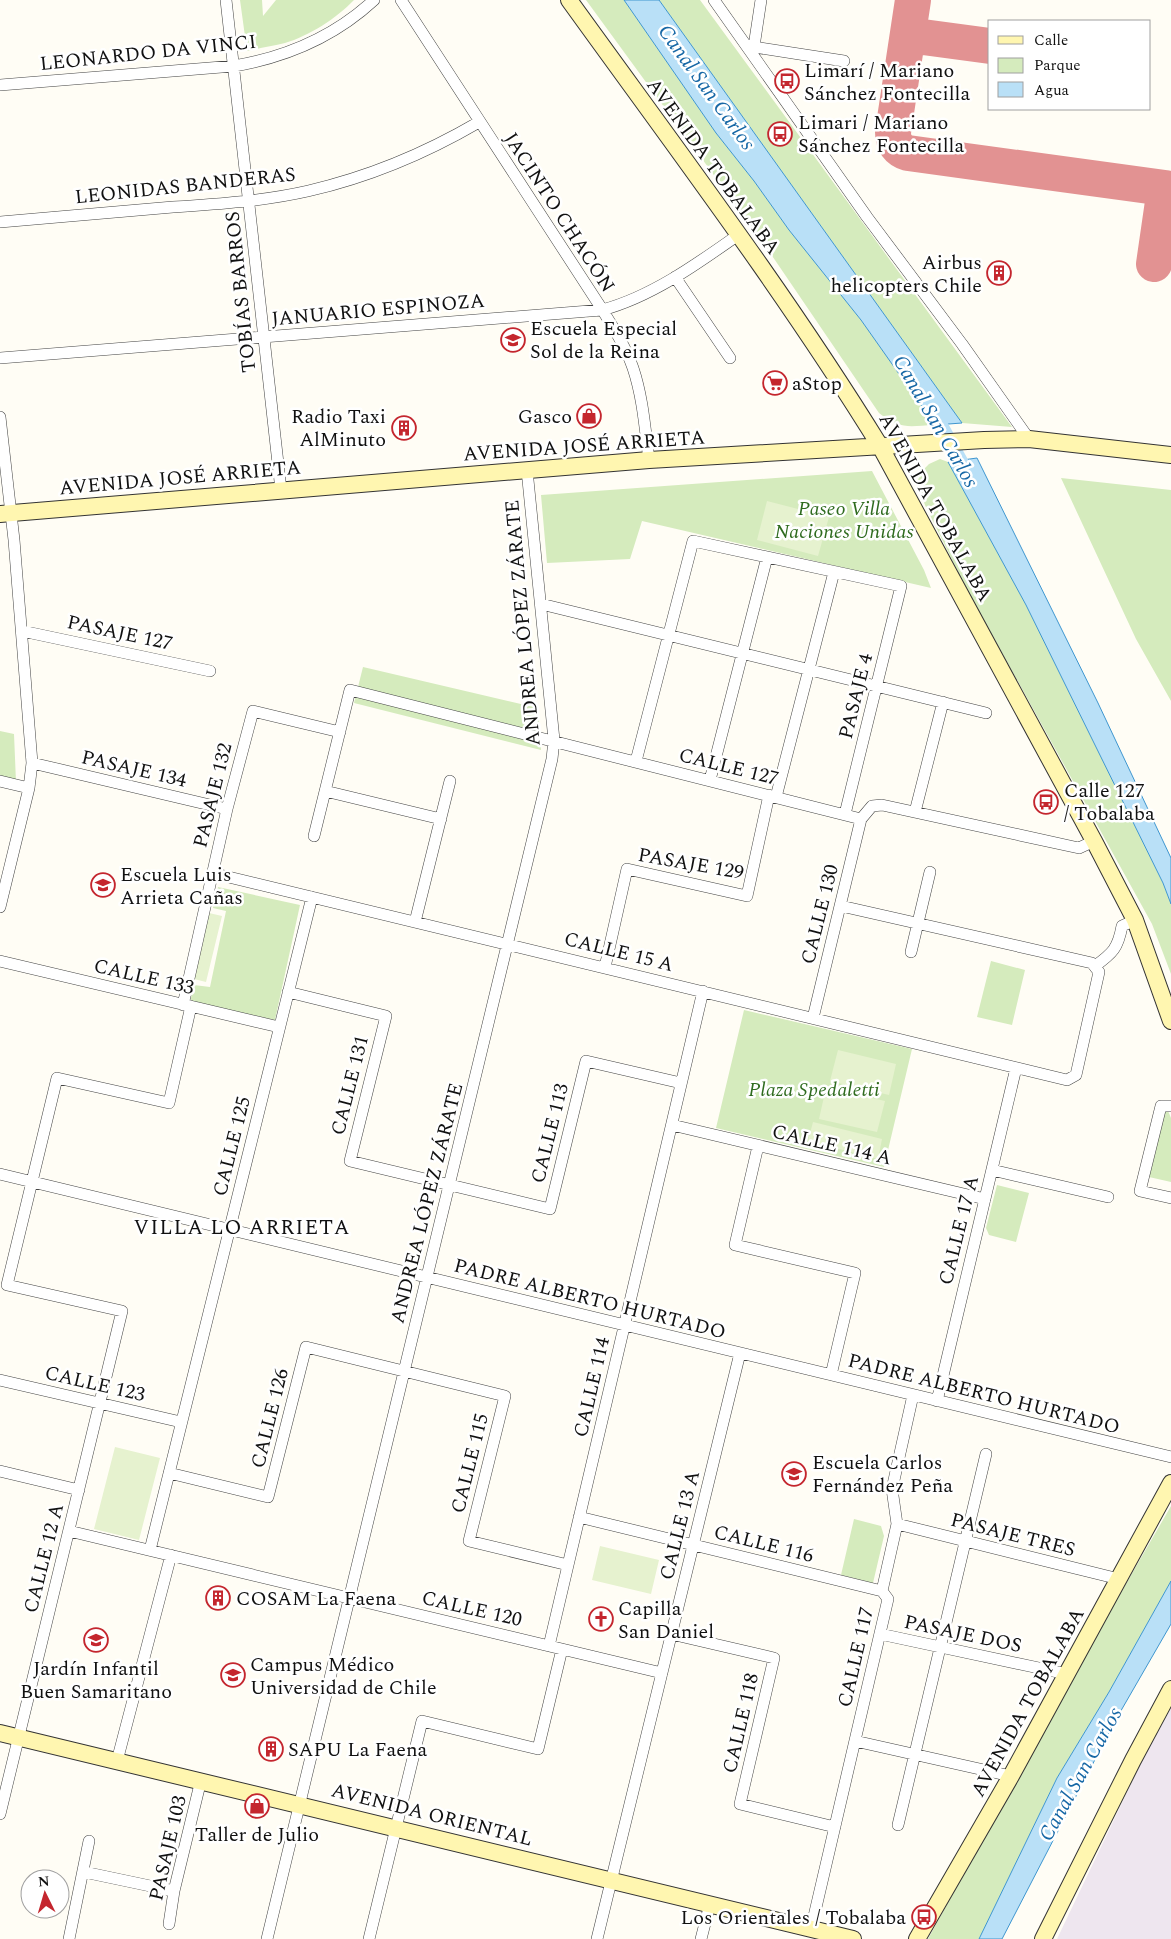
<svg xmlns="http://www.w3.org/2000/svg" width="1171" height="1939" viewBox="0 0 1171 1939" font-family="Spectral,serif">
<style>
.industrial{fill:#eee6ef}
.green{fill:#d5ebbd}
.pitch{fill:#e6f2cf}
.water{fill:#b9e0f7;stroke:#3f96cf}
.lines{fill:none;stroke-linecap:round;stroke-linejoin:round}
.canal{stroke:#b9e0f7;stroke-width:14}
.taxiway{stroke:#e29292;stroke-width:36}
.street-casing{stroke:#444;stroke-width:12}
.secondary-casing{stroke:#333;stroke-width:18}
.street{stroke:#fff;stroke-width:11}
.secondary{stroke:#fff6b0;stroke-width:16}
.labels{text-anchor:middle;stroke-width:5;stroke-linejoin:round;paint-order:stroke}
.street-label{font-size:20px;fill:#111;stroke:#fff}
.poi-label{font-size:20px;fill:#111;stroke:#fff;text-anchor:start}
.park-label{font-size:20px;font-style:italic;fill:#2f6b1f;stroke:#fff}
.water-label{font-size:21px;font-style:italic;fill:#1768a6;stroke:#fff}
.neighbourhood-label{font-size:21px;letter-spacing:1px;fill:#111;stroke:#fff}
</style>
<rect width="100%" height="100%" fill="#fffdf5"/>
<path class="industrial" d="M 1171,1708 L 1171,1939 L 1057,1939 L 1143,1759 Z"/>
<path class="green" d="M 240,0 L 262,0 L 263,16 L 276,0 L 354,0 C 337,18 309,36 285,43 C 273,46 260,48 247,51 Z
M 586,0 L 624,0 L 716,133 L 754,181 L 789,230 L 861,320 L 935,425 C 908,426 901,430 879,413 L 762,241 Z
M 659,0 L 700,0 L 1012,427 L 962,423 Z
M 940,459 L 948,462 L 1026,605 L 1163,883 L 1171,904 L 1171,974 L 1152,924 L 964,584 L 925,505 L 917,485 L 920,473 L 929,464 Z
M 872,471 L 924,570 L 931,588 L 642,521 L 630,559 L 547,563 L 541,495 Z
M 1061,478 L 1171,490 L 1171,701 L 1136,639 Z
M 363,667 L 538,708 L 541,750 L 354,703 Z
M 0,731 L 14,734 L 16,782 L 0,778 Z
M 218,887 L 300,905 L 275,1020 L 190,1002 L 194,985 L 210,987 L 226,911 L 213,908 Z
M 991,961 L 1025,970 L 1012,1025 L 977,1017 Z
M 744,1010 L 912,1049 L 884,1167 L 716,1128 Z
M 1166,1106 L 1171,1118 L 1171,1182 L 1149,1177 Z
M 997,1185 L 1029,1193 L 1016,1242 L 989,1235 L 986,1228 Z
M 1171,1506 L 1171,1581 L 1109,1692 L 1057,1778 L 979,1939 L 928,1939 L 1069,1682 Z
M 854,1519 L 881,1526 L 884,1536 L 873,1583 L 841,1575 Z"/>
<path class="pitch" d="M 767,501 L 829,517 L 818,556 L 757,540 Z
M 209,913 L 222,916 L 206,982 L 194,979 Z
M 838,1050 L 896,1064 L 889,1095 L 830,1081 Z
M 826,1088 L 885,1101 L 877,1132 L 819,1119 Z
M 813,1122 L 882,1139 L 878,1159 L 808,1141 Z
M 115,1447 L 160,1458 L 139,1540 L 94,1529 Z
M 600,1546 L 659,1560 L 651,1594 L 592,1580 Z"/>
<path class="water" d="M 624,0 L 659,0 L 962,423 L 935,425 L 861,320 L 789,230 L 754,181 L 716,133 Z
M 977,458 L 1098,703 L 1171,858 L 1171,904 L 1163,883 L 1026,605 L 948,462 Z
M 1171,1581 L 1171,1624 L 1115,1721 L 1002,1939 L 979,1939 L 1057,1778 L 1109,1692 Z"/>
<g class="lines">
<path class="canal" d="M 932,409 L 969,476"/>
<path class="taxiway" d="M 913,0 L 893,132 C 893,143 898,150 908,153 L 1171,189
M 908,35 L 990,46
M 1154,264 L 1165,188"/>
<g class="street-casing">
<path id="street" d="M 226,0 L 281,490
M 401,0 L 598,303 C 611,324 625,345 633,368 C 643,398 645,429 649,460
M 714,0 L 867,217 L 962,344 L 1029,439
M 754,47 L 844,61
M 753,53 L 761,0
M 0,85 L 234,66 C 287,57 334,37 374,0
M 0,222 C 58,217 116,212 173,207 C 219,204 264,201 308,191 C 369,177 426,153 479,122
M 675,277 L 730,358
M 0,358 L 602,310 C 651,297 697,264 738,235
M 0,417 L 14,540 L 32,763 L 29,788 L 0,907
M 541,604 L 986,713
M 22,631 L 210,671
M 636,761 L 693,541 L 901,586 L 845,814
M 32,763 L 227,809
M 710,780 L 767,557
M 0,781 L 29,788
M 325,791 L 441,819
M 776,797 L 834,572
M 915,812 L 943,702
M 314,836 L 350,690 L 861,819
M 212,873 L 1067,1080 L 1076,1075 L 1099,972 L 1092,963 L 841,906
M 415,922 L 450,781
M 911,952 L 930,872
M 0,961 L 279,1027
M 1095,966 C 1113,953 1118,948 1122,926 L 1135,920
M 605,967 L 627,869 L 747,896 L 769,795
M 288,992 L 386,1016 L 350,1161 L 550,1209 L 586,1061 L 681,1083
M 183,1005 L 227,809 L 253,711 L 340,732
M 813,1018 L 861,819 L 872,806 L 882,805 L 1079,848 L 1094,841
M 1171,1106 L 1161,1106 L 1140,1191 L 1171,1198
M 672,1125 L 985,1199
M 758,1146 L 735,1245 L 855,1273 L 831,1375
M 992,1170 L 1108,1197
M 0,1174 L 1171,1457
M 0,1380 L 181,1422
M 937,1401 L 1016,1068
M 0,1471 L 79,1490
M 169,1473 L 268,1497 L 306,1347 L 505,1396 L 469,1541 L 568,1565
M 579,1517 L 882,1591
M 897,1524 L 1119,1579
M 69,1531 L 662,1673
M 150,1550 L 312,897
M 671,1634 L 774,1658 L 740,1804 L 835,1827
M 880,1634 L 1067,1674
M 549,1646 L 703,991
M 855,1741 L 1011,1776
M 117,1761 L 171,1555
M 0,1814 L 122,1311 L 7,1285 L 57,1078 L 169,1103 L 191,1006
M 898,1825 L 986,1454
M 84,1872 L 174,1891
M 169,1924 L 174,1891 L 201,1780
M 811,1929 L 888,1599 L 882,1591 L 897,1524 L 892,1489 L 913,1395
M 69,1939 L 89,1841
M 267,1939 L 552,759 L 554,740 L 527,470
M 369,1939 L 422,1721 L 538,1749 L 562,1649
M 597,1939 L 740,1353
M 701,1939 L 710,1904"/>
</g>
<g class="secondary-casing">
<path id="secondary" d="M 569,0 C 675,147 785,292 880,446 L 1094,841 L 1135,920 L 1171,1021
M 0,514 L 649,460 L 984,440 L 1029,439 L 1171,455
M 0,1733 L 853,1939
M 917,1939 L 1011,1776 L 1171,1483
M 1043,1939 L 1133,1760 L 1171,1689"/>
</g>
<use href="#street" class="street"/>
<use href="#secondary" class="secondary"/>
</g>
<defs>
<g id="bus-ring" transform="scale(1.25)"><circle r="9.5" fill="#fff" stroke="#c4262e" stroke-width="1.5"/><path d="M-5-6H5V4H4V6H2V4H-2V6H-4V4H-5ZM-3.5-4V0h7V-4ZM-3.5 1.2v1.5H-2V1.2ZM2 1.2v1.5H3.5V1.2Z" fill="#c4262e"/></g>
<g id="building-ring" transform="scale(1.25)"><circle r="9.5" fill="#fff" stroke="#c4262e" stroke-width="1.5"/><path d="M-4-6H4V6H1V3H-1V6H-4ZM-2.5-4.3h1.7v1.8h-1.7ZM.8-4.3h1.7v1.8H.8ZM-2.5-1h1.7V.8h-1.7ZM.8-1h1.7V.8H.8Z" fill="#c4262e"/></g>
<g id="school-ring" transform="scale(1.25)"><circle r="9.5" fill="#fff" stroke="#c4262e" stroke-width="1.5"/><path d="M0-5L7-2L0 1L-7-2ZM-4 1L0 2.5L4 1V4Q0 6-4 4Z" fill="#c4262e"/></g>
<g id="supermarket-ring" transform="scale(1.25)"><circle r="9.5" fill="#fff" stroke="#c4262e" stroke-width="1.5"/><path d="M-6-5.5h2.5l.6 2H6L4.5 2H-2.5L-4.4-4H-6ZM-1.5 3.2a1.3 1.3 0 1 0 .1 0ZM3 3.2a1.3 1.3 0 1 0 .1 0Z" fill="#c4262e"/></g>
<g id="shop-ring" transform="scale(1.25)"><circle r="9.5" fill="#fff" stroke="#c4262e" stroke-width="1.5"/><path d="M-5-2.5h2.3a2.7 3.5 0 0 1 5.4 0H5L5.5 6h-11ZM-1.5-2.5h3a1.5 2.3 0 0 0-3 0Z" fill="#c4262e"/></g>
<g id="church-ring" transform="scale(1.25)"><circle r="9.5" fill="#fff" stroke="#c4262e" stroke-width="1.5"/><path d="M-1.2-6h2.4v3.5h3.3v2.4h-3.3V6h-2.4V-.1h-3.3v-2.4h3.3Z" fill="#c4262e"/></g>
<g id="university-ring" transform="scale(1.25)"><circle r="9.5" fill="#fff" stroke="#c4262e" stroke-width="1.5"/><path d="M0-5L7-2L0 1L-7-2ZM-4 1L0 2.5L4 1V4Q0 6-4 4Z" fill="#c4262e"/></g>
</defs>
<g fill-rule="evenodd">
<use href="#bus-ring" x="787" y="81"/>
<use href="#bus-ring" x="780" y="134"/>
<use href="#building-ring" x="999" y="273"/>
<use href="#school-ring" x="513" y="340"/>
<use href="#supermarket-ring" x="775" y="383"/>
<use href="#shop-ring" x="589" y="416"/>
<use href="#building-ring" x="404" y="428"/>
<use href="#bus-ring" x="1046" y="802"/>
<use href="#school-ring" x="103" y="885"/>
<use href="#school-ring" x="794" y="1474"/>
<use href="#building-ring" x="218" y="1598"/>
<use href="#church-ring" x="601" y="1619"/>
<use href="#school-ring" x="96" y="1640"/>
<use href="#university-ring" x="233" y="1675"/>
<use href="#building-ring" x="271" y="1749"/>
<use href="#shop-ring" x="257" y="1806"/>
<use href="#bus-ring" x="924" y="1917"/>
</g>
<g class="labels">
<g class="street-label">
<text transform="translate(148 52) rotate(-6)" y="7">LEONARDO DA VINCI</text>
<text transform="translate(714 166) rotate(54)" y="7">AVENIDA TOBALABA</text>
<text transform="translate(185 185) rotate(-6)" y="7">LEONIDAS BANDERAS</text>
<text transform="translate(560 212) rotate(57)" y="7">JACINTO CHACÓN</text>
<text transform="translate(240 292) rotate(-96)" y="7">TOBÍAS BARROS</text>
<text transform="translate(378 309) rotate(-5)" y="7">JANUARIO ESPINOZA</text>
<text transform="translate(584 445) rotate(-4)" y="7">AVENIDA JOSÉ ARRIETA</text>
<text transform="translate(180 477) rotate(-5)" y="7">AVENIDA JOSÉ ARRIETA</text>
<text transform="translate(936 507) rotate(61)" y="7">AVENIDA TOBALABA</text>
<text transform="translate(522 623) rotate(-95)" y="7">ANDREA LÓPEZ ZÁRATE</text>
<text transform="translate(120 632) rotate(12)" y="7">PASAJE 127</text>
<text transform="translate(855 696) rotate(-76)" y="7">PASAJE 4</text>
<text transform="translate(729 766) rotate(14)" y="7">CALLE 127</text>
<text transform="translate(134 768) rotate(13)" y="7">PASAJE 134</text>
<text transform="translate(212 795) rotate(-76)" y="7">PASAJE 132</text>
<text transform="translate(691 863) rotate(10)" y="7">PASAJE 129</text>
<text transform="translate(819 914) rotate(-76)" y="7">CALLE 130</text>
<text transform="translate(619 951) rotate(14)" y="7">CALLE 15 A</text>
<text transform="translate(144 976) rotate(13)" y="7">CALLE 133</text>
<text transform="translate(349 1085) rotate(-76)" y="7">CALLE 131</text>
<text transform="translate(549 1133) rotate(-76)" y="7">CALLE 113</text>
<text transform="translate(832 1144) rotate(13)" y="7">CALLE 114 A</text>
<text transform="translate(231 1146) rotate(-76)" y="7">CALLE 125</text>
<text transform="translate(426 1203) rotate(-76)" y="7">ANDREA LÓPEZ ZÁRATE</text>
<text transform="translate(958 1230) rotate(-76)" y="7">CALLE 17 A</text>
<text transform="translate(590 1298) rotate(14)" y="7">PADRE ALBERTO HURTADO</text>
<text transform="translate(95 1383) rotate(13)" y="7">CALLE 123</text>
<text transform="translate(591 1387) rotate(-77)" y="7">CALLE 114</text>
<text transform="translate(984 1393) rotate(14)" y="7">PADRE ALBERTO HURTADO</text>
<text transform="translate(269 1418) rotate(-76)" y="7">CALLE 126</text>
<text transform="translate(469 1463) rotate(-76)" y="7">CALLE 115</text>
<text transform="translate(679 1525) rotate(-76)" y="7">CALLE 13 A</text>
<text transform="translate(1013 1534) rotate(14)" y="7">PASAJE TRES</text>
<text transform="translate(764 1543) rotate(14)" y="7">CALLE 116</text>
<text transform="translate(43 1558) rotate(-76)" y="7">CALLE 12 A</text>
<text transform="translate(472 1608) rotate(13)" y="7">CALLE 120</text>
<text transform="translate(963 1633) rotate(12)" y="7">PASAJE DOS</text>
<text transform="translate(855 1657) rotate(-77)" y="7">CALLE 117</text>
<text transform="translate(1027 1702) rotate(-61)" y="7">AVENIDA TOBALABA</text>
<text transform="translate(740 1723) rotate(-77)" y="7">CALLE 118</text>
<text transform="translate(432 1814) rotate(14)" y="7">AVENIDA ORIENTAL</text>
<text transform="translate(167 1848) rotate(-77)" y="7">PASAJE 103</text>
</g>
<g class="poi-label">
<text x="804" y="77">Limarí / Mariano<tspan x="804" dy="23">Sánchez Fontecilla</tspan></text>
<text x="798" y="129">Limari / Mariano<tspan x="798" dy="23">Sánchez Fontecilla</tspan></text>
<text x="982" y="269" text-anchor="end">Airbus<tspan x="982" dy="23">helicopters Chile</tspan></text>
<text x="530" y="335">Escuela Especial<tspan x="530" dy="23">Sol de la Reina</tspan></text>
<text x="792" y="390">aStop</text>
<text x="386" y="423" text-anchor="end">Radio Taxi<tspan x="386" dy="23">AlMinuto</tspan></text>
<text x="572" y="423" text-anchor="end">Gasco</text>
<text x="1064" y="797">Calle 127<tspan x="1064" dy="23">/ Tobalaba</tspan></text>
<text x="120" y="881">Escuela Luis<tspan x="120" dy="23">Arrieta Cañas</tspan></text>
<text x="812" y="1469">Escuela Carlos<tspan x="812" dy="23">Fernández Peña</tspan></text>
<text x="236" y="1605">COSAM La Faena</text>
<text x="618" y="1615">Capilla<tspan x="618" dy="23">San Daniel</tspan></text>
<text x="250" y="1671">Campus Médico<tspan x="250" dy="23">Universidad de Chile</tspan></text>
<text x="96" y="1675" text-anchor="middle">Jardín Infantil<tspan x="96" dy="23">Buen Samaritano</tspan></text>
<text x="288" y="1756">SAPU La Faena</text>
<text x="257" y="1841" text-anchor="middle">Taller de Julio</text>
<text x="906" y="1924" text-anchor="end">Los Orientales / Tobalaba</text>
</g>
<g class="park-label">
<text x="844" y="515">Paseo Villa<tspan x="844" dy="23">Naciones Unidas</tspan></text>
<text x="814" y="1096">Plaza Spedaletti</text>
</g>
<g class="water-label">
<text transform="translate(707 87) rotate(54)" y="7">Canal San Carlos</text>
<text transform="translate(936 421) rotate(60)" y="7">Canal San Carlos</text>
<text transform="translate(1080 1774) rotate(-61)" y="7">Canal San Carlos</text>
</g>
<g class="neighbourhood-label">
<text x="242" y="1234">VILLA LO ARRIETA</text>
</g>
</g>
<rect x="988" y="20" width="162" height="90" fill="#ffffff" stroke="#a0a0a0"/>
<rect x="998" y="36" width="25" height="8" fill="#fff6b0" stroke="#a0a0a0"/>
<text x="1034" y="45" font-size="15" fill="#111111">Calle</text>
<rect x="998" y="58" width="25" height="15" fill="#d5ebbd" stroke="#a0a0a0"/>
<text x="1034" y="70" font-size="15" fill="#111111">Parque</text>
<rect x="998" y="82" width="25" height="15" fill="#b9e0f7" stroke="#a0a0a0"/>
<text x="1034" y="95" font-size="15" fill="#111111">Agua</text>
<g transform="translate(45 1894) rotate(355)"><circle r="24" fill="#ffffff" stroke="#a0a0a0"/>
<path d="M0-4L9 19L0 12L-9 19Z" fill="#c4262e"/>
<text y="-8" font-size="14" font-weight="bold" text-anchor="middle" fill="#111111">N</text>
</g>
</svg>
